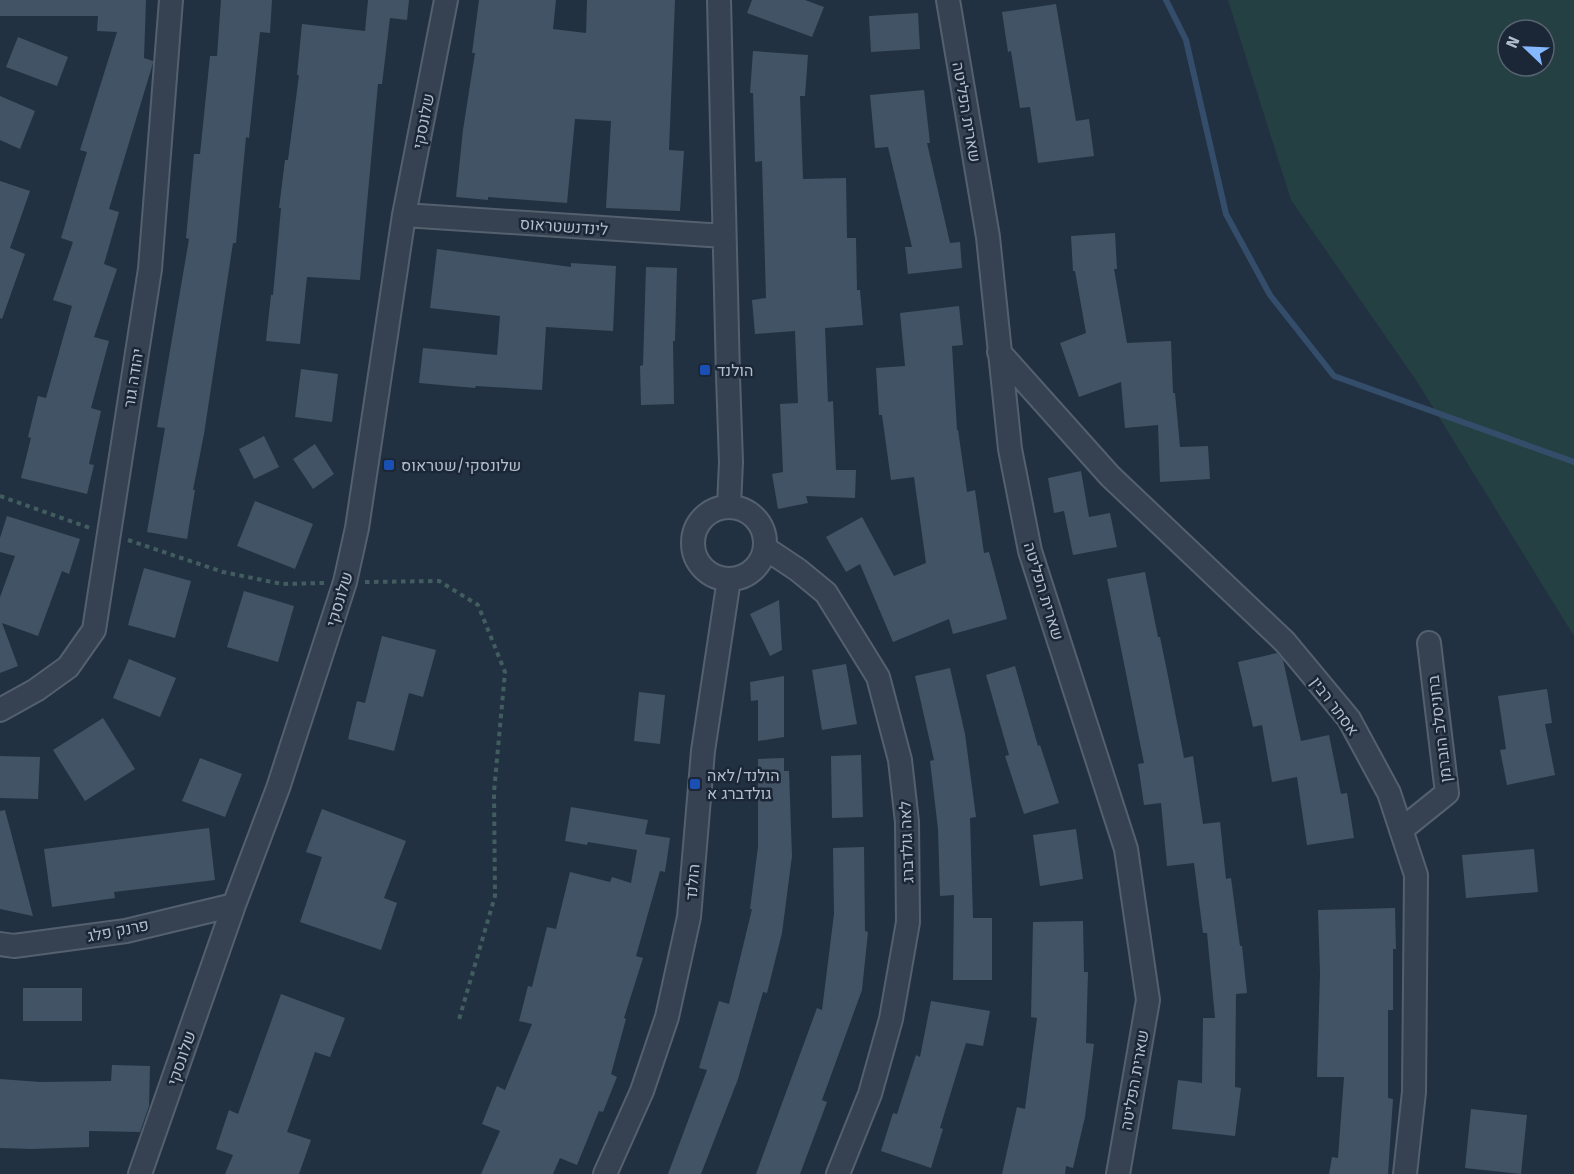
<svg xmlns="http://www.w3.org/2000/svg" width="1574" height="1174" viewBox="0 0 1574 1174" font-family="'Fira Sans',Heebo,sans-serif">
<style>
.green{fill:#244042;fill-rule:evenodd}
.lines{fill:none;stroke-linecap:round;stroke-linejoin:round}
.stream{stroke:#344d6a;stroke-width:6}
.building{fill:#425366}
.minor-casing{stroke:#54606e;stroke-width:26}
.path{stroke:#425d5f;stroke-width:4;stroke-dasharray:4.5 4.5;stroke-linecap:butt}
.minor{stroke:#364251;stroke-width:22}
.transit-dot{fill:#1a4fb4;stroke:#1b2736;stroke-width:2}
.labels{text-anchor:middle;stroke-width:5;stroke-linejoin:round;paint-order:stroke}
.street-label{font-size:16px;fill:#b3bdcb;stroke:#1b2736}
.poi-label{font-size:16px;fill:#b3bdcb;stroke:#1b2736;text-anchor:start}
</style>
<rect width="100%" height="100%" fill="#223141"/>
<path class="green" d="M 1228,0 L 1574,0 L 1574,636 L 1418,383 L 1291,200 ZM 1508,30 L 1544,30 L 1544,66 L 1508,66 Z"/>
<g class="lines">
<path class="stream" d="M 1166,0 L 1186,40 L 1226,214 L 1270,295 L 1334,376 L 1574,462"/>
</g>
<path class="building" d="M 0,0 L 146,0 L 144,58 L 153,61 L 153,63 L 109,209 L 119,212 L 104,264 L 117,269 L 94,337 L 109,341 L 91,408 L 101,411 L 89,464 L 94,465 L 87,494 L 21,478 L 31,438 L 28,437 L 38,396 L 46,398 L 72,306 L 53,300 L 73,242 L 61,238 L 87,152 L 80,150 L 117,32 L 97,31 L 98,16 L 0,16 Z
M 221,0 L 272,0 L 270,33 L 260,32 L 249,138 L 246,137 L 236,243 L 233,243 L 204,434 L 193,490 L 195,490 L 187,539 L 147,532 L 165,428 L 157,427 L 189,239 L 186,238 L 194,154 L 200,154 L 210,56 L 217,56 Z
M 368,0 L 409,0 L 407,20 L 390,18 L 382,84 L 378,84 L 360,280 L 307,277 L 300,344 L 266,341 L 271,295 L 273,295 L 281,208 L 279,208 L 285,160 L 288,160 L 299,75 L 297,75 L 302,24 L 365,31 Z
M 479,0 L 556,0 L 553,29 L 586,33 L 587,0 L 675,0 L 669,150 L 684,151 L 680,211 L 606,208 L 611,121 L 575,119 L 567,203 L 488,197 L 488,200 L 456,197 L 463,130 L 475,53 L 472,53 Z
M 752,0 L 805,0 L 824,7 L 812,37 L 747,13 Z
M 1056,4 L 1076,121 L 1089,119 L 1094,156 L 1038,163 L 1030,107 L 1020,108 L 1011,51 L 1008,52 L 1002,12 Z
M 918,13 L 920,49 L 871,52 L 869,16 Z
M 18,37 L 68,57 L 57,86 L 6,67 Z
M 753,51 L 808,55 L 805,96 L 800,96 L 803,179 L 846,178 L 847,238 L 856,238 L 857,290 L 860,290 L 863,325 L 825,328 L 828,402 L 833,401 L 836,470 L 856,470 L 855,498 L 806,496 L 808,503 L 778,509 L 772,474 L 783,472 L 780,404 L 798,403 L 795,331 L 755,334 L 752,300 L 766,298 L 762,161 L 755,162 L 753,93 L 750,93 Z
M 924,90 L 930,143 L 927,143 L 950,243 L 960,242 L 962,268 L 908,274 L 905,247 L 912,247 L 888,147 L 875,148 L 870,95 Z
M 0,96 L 35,111 L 20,149 L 0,140 Z
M 0,181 L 30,191 L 10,248 L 25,254 L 2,319 L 0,318 Z
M 1115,233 L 1117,269 L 1114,269 L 1127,343 L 1171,341 L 1173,393 L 1175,393 L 1180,447 L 1208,446 L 1210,479 L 1160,482 L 1158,425 L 1125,428 L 1121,382 L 1079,397 L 1060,343 L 1086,333 L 1075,271 L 1073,271 L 1071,236 Z
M 437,249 L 571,267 L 571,263 L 616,266 L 613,331 L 546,327 L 542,390 L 476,386 L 475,388 L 419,383 L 423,348 L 497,355 L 500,316 L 430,308 Z
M 646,267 L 677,268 L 675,341 L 673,341 L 674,404 L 641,405 L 640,366 L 643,365 Z
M 959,306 L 963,345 L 952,346 L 957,430 L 958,430 L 967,492 L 975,490 L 984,553 L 989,552 L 1007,619 L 953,634 L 949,619 L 893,642 L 860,564 L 846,572 L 826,537 L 862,517 L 894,576 L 926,563 L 914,477 L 891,480 L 882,415 L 879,415 L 876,368 L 905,366 L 900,313 Z
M 301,369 L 338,374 L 332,422 L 295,417 Z
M 264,436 L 279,467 L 254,479 L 239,449 Z
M 315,444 L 334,474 L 313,489 L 293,459 Z
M 1081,471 L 1089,517 L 1110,513 L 1117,547 L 1073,555 L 1064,511 L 1054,513 L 1048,478 Z
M 255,501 L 313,524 L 295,569 L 237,546 Z
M 7,516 L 80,539 L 69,574 L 62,571 L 38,636 L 2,623 L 18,666 L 0,673 L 0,597 L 15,556 L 0,552 L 0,538 Z
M 144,568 L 191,581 L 175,638 L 128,625 Z
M 1145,572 L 1158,637 L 1160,637 L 1168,676 L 1184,758 L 1193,756 L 1203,824 L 1220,822 L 1226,879 L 1231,878 L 1240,946 L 1242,946 L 1247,993 L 1236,994 L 1235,1087 L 1241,1088 L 1235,1136 L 1172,1129 L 1178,1080 L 1202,1083 L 1203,1018 L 1215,1018 L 1207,933 L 1203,933 L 1194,863 L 1167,866 L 1161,803 L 1144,805 L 1138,764 L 1144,763 L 1107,579 Z
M 244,591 L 294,606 L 278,662 L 227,647 Z
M 779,600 L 782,650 L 770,656 L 750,614 Z
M 382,636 L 436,650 L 423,697 L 409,693 L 394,751 L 348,739 L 357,701 L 365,703 Z
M 1277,653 L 1283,660 L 1301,741 L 1329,735 L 1341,794 L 1347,793 L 1354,838 L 1307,845 L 1297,777 L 1272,782 L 1262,725 L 1253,727 L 1238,662 Z
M 129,659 L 176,678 L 160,717 L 113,698 Z
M 846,664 L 857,724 L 822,730 L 812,670 Z
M 1015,666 L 1038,746 L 1040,745 L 1059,803 L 1024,814 L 1005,756 L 1009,755 L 986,675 Z
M 950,668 L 965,734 L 976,817 L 970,818 L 973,918 L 992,918 L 992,980 L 953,980 L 954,895 L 940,896 L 938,829 L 930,761 L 934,760 L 915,676 Z
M 784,676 L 784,737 L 758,741 L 758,700 L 751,701 L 750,682 Z
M 1547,689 L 1552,723 L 1545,724 L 1555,775 L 1507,785 L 1500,750 L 1506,749 L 1498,696 Z
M 639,692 L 665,695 L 660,744 L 634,741 Z
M 103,718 L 135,769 L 85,801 L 53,750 Z
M 861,755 L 863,817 L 832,818 L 831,756 Z
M 0,756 L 40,757 L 38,799 L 0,798 Z
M 200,758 L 242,774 L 225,817 L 182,801 Z
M 784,758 L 784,771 L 789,771 L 792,856 L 782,933 L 767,993 L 763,992 L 738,1079 L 701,1174 L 668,1174 L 707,1070 L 699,1068 L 719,1001 L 729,1004 L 752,909 L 750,909 L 758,847 L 758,759 Z
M 571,807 L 648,820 L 645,834 L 670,838 L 665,872 L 660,871 L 636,956 L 643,958 L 624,1018 L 626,1019 L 611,1074 L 617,1077 L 603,1112 L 599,1111 L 577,1165 L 560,1158 L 553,1174 L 481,1174 L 500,1131 L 482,1124 L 497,1086 L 505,1090 L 532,1024 L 519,1021 L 528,986 L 532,987 L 547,927 L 556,929 L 570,872 L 610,882 L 612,877 L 631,883 L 637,850 L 588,842 L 587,845 L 565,841 Z
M 322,809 L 406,841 L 384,898 L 397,903 L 381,950 L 300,922 L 322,857 L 306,852 Z
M 5,810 L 29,901 L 33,916 L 0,909 L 0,811 Z
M 209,828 L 215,880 L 114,892 L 115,898 L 52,907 L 44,849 Z
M 1076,829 L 1083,879 L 1040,886 L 1033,835 Z
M 864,847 L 865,931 L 868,932 L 862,990 L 822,1100 L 827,1102 L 800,1174 L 756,1174 L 817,1008 L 822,1010 L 834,914 L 833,848 Z
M 1534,849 L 1538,892 L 1466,898 L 1462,855 Z
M 1395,908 L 1396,949 L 1393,949 L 1393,1010 L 1388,1010 L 1388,1098 L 1393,1099 L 1388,1174 L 1329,1174 L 1332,1157 L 1338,1158 L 1344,1077 L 1317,1077 L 1320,974 L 1318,910 Z
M 1083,921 L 1084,972 L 1088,972 L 1086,1043 L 1094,1044 L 1085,1117 L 1073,1168 L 1066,1166 L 1065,1174 L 1002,1174 L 1017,1107 L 1025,1109 L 1037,1018 L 1031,1017 L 1033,922 Z
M 23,988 L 82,988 L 82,1021 L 23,1021 Z
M 281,994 L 345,1018 L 330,1057 L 315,1052 L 287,1132 L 311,1140 L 299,1174 L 225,1174 L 233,1155 L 216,1149 L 229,1110 L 238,1114 Z
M 931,1001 L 990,1011 L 983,1046 L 966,1043 L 940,1128 L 943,1129 L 931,1168 L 881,1151 L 893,1113 L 897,1114 L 916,1055 L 920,1057 Z
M 112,1065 L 150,1066 L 149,1106 L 140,1132 L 89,1131 L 89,1147 L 32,1149 L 0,1148 L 0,1079 L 40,1082 L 111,1081 Z
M 1471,1109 L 1527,1115 L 1521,1174 L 1465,1168 Z"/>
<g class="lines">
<g class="minor-casing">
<path id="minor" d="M 719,0 L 728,376 L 731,462 L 729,506
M 948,0 L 988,237 L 1010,449 L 1030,551 L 1126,849 L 1148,1000 L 1118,1174
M 404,215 L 724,236
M 999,352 L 1110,476 L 1285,642 L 1349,719 L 1389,793 L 1416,875 L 1414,1092 L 1405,1174
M693 543a36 36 0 1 1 72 0a36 36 0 1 1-72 0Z
M 765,548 L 798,570 L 826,593 L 878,677 L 900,760 L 907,822 L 908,922 L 891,1019 L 870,1094 L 838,1174
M 0,710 L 36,690 L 68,667 L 94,630 L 150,269 L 171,0
M 1401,830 L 1447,793 L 1429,643
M 0,944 L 14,946 L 126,931 L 234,905
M 140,1174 L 234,905 L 278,788 L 345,582 L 357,528 L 404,215 L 446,0
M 605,1174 L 642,1091 L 667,1017 L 689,917 L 703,751 L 729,579"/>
</g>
<path class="path" d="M 0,496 L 90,528
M 128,540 L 223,572 L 282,584 L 324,583
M 365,582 L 439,581 L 478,605 L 505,672 L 494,792 L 495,896 L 458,1023"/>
<use href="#minor" class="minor"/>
</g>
<g class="transit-dot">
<rect x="699" y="364" width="12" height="12" rx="3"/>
<rect x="383" y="459" width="12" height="12" rx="3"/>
<rect x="689" y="778" width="12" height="12" rx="3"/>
</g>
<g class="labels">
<g class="street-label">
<text transform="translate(967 112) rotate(80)" y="6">שארית הפליטה</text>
<text transform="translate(423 121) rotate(-79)" y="6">שלונסקי</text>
<text transform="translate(564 226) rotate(4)" y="6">לינדנשטראוס</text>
<text transform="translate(133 378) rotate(-81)" y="6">יהודה גור</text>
<text transform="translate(1044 591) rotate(73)" y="6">שארית הפליטה</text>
<text transform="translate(339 599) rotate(-73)" y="6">שלונסקי</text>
<text transform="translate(1335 706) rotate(53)" y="6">אסתר רבין</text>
<text transform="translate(1439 729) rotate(-97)" y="6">ברוניסלב הוברמן</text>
<text transform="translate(906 842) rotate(-92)" y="6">לאה גולדברג</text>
<text transform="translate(692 882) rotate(-85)" y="6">הולנד</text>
<text transform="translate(118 930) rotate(-11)" y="6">פרנק פלג</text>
<text transform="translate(181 1058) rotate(-71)" y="6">שלונסקי</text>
<text transform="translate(1134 1080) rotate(-80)" y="6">שארית הפליטה</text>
</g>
<g class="poi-label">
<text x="717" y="376">הולנד</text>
<text x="401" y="471">שלונסקי/שטראוס</text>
<text x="707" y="781">הולנד/לאה<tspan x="707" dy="18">גולדברג א</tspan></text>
</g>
</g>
<g transform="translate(1526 48) rotate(293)"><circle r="28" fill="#1b2736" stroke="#586372" stroke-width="1.5"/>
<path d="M0-4.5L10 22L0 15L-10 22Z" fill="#84b9ff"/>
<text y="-9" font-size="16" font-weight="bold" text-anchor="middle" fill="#b3bdcb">N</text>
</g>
</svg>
